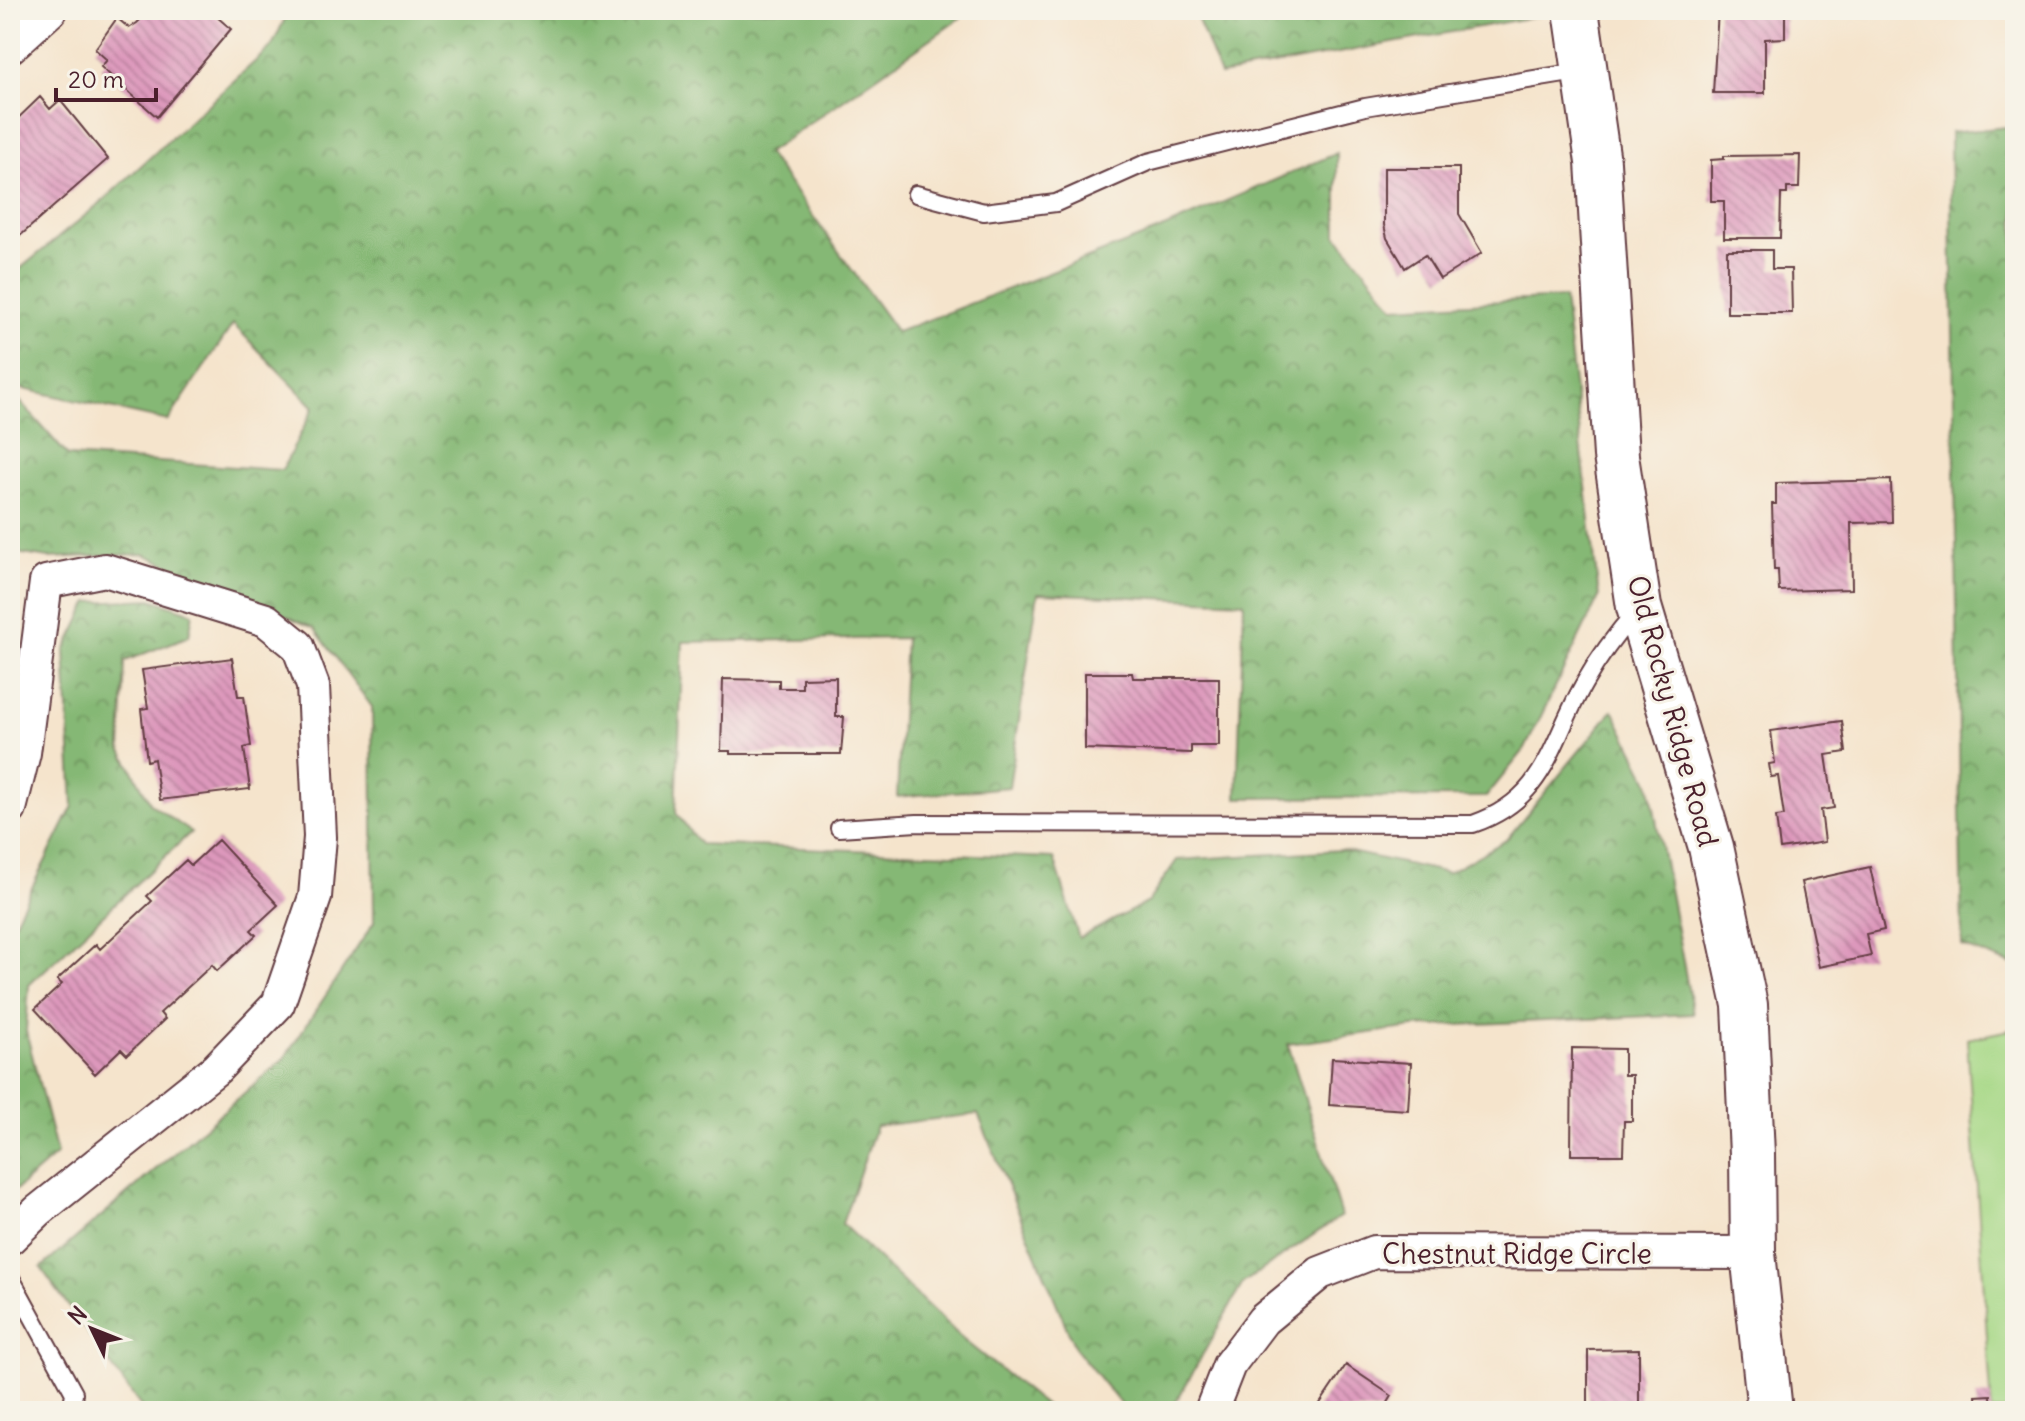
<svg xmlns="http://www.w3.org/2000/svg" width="2025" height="1421" viewBox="0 0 2025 1421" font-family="Delius,sans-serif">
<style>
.forest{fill:url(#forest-crowns);stroke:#686c50;stroke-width:2}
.pitch{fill:#a7d887;stroke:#787c59;stroke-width:2}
.building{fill:url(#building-back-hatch)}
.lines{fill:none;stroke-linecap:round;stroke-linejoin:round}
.lane-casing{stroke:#643d43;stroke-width:20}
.street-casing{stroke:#643d43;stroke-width:36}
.secondary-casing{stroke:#643d43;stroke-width:48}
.lane{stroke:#fff;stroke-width:16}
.street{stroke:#fff;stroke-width:32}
.secondary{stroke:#fff;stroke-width:44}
.labels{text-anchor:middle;stroke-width:6;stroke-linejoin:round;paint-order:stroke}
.street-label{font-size:28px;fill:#4a1f2b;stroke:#f7f3e8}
</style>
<defs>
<pattern id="forest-crowns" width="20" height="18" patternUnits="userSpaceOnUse" patternTransform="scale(2)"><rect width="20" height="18" fill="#85b874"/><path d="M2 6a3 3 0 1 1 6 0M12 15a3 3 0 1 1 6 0" fill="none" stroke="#6f955f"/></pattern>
<pattern id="building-back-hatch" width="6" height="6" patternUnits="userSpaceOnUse" patternTransform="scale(2)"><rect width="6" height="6" fill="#dd98bc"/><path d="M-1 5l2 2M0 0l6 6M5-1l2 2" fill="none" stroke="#b57b99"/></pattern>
</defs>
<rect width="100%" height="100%" fill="#f7f3e8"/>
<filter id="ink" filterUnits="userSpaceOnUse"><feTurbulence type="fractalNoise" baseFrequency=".0125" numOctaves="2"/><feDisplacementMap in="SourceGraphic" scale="16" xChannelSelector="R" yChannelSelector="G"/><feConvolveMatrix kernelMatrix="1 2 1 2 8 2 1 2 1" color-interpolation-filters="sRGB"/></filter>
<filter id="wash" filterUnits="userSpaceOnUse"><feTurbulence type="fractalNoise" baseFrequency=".006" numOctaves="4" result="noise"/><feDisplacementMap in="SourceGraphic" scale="32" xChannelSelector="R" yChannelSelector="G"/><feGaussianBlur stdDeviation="1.8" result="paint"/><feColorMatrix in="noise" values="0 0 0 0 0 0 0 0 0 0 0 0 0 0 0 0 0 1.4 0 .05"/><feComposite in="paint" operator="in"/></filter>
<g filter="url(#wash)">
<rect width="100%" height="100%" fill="#f5e4cc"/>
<path class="forest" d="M 289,10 L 972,10 L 767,153 L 897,332 L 1157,231 L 1337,153 L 1337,235 L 1394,307 L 1564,298 L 1599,597 L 1525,749 L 1486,797 L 1237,798 L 1244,602 L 1038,593 L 1009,787 L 897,797 L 905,638 L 683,642 L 676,813 L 700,844 L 1054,858 L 1079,938 L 1148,902 L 1177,860 L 1341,850 L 1448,873 L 1506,840 L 1613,710 L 1649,782 L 1693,1014 L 1414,1027 L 1288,1044 L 1341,1216 L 1243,1283 L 1171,1411 L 1126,1411 L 1075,1348 L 978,1114 L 876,1126 L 842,1224 L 966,1342 L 1052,1411 L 144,1411 L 41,1268 L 284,1059 L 374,922 L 372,707 L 314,628 L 144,554 L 48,558 L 10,552 L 10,390 L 68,456 L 282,470 L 314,407 L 233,324 L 168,421 L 10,386 L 10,277 L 98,205 L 272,46 Z
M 1194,10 L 1539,10 L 1539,16 L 1220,75 Z
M 2015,126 L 2015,966 L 1962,946 L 1950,133 Z
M 151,599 L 193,613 L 189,636 L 125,661 L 121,749 L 151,804 L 191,832 L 29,985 L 26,1031 L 57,1154 L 10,1195 L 10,931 L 73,806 L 65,651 L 89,602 Z"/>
<path class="pitch" d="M 2015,1029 L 2015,1411 L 1992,1411 L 1967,1039 Z"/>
<g id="blocks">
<path class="building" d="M 133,10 L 209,10 L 231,29 L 157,117 L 101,67 L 107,60 L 95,49 L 117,18 L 129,28 L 137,23 L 142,18 Z
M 1718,10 L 1785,10 L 1785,38 L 1765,39 L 1765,93 L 1713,93 Z
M 40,97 L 50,109 L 60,100 L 108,159 L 21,235 L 19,232 L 10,239 L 10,141 L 21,134 L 12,124 Z
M 1800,155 L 1799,188 L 1787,188 L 1787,194 L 1781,194 L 1780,238 L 1724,238 L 1724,201 L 1711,201 L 1711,160 L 1724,159 L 1724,156 Z
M 1384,168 L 1459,168 L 1459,214 L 1482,253 L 1440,279 L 1425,255 L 1405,268 L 1387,238 L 1384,225 Z
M 1727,250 L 1772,250 L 1772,269 L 1791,269 L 1792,313 L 1727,313 Z
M 1891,480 L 1892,522 L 1851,523 L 1852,589 L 1779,591 L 1778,570 L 1774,570 L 1772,504 L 1776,504 L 1776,483 Z
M 232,658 L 238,696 L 244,696 L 251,746 L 244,748 L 250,789 L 160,800 L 154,759 L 147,761 L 141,709 L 148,708 L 142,670 Z
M 1085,673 L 1132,673 L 1133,678 L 1219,678 L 1219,746 L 1191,746 L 1191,753 L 1085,749 Z
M 836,677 L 836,717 L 844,717 L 841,754 L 730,754 L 730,751 L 721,751 L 723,679 L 779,680 L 779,688 L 802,688 L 802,678 Z
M 1842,721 L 1846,752 L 1826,755 L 1834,808 L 1821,810 L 1825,842 L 1780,849 L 1776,817 L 1784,816 L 1778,776 L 1771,777 L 1769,764 L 1775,763 L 1771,731 Z
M 218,840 L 278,905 L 251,930 L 256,935 L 217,971 L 212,965 L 160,1013 L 165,1019 L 127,1055 L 121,1049 L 95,1074 L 35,1009 L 62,984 L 57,980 L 96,944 L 100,949 L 152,901 L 147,896 L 186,860 L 191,865 Z
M 1870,867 L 1884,930 L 1866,934 L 1871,956 L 1819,967 L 1801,882 Z
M 1572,1048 L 1624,1049 L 1624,1075 L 1632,1075 L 1632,1121 L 1624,1121 L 1623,1155 L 1571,1155 Z
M 1332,1058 L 1411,1063 L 1408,1110 L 1329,1105 Z
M 1639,1349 L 1639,1411 L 1588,1411 L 1588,1350 Z
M 1346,1365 L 1392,1396 L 1383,1411 L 1315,1411 Z
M 1991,1395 L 1992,1411 L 1977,1411 L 1976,1396 Z"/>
</g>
</g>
<g filter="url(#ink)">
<use href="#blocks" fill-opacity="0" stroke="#643d43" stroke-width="2"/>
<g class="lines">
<g class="lane-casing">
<path id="lane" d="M 916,194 L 984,212 L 1056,203 L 1148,162 L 1365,107 L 1583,71
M 839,828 L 917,823 L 1473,824 C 1548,798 1550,742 1585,682 C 1599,657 1617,633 1636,611
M 10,1276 L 74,1393 L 71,1411"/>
</g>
<g class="street-casing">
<path id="street" d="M 10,47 L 51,10
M 10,809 L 24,753 L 46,582 L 105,570 L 266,620 L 298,646 L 313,686 L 320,837 L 315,897 L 278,1004 L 216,1069 L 38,1211 L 10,1238
M 1211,1411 L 1229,1365 L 1263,1320 L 1320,1273 L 1374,1252 L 1753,1253"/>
</g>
<g class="secondary-casing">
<path id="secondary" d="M 1576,10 L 1598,162 L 1616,456 L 1639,607 L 1711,847 L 1745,1005 L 1752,1154 L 1753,1253 L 1770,1411"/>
</g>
<use href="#lane" class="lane"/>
<use href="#street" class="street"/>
<use href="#secondary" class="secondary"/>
</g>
</g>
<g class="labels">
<g class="street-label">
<text transform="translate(1673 711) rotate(75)" y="10">Old Rocky Ridge Road</text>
<text x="1517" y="1264">Chestnut Ridge Circle</text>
</g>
</g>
<rect width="2025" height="1421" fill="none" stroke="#f7f3e8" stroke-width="40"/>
<g transform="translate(92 1329) rotate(313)" stroke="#f7f3e8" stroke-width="6" paint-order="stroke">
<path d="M0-6L14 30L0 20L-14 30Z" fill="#4a1f2b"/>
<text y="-12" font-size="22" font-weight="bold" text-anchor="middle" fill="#4a1f2b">N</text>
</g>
<path d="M56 88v12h100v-12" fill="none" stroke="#4a1f2b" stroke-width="4"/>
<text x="68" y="88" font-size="24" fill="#4a1f2b" stroke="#f7f3e8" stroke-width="6" paint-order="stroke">20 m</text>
</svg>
